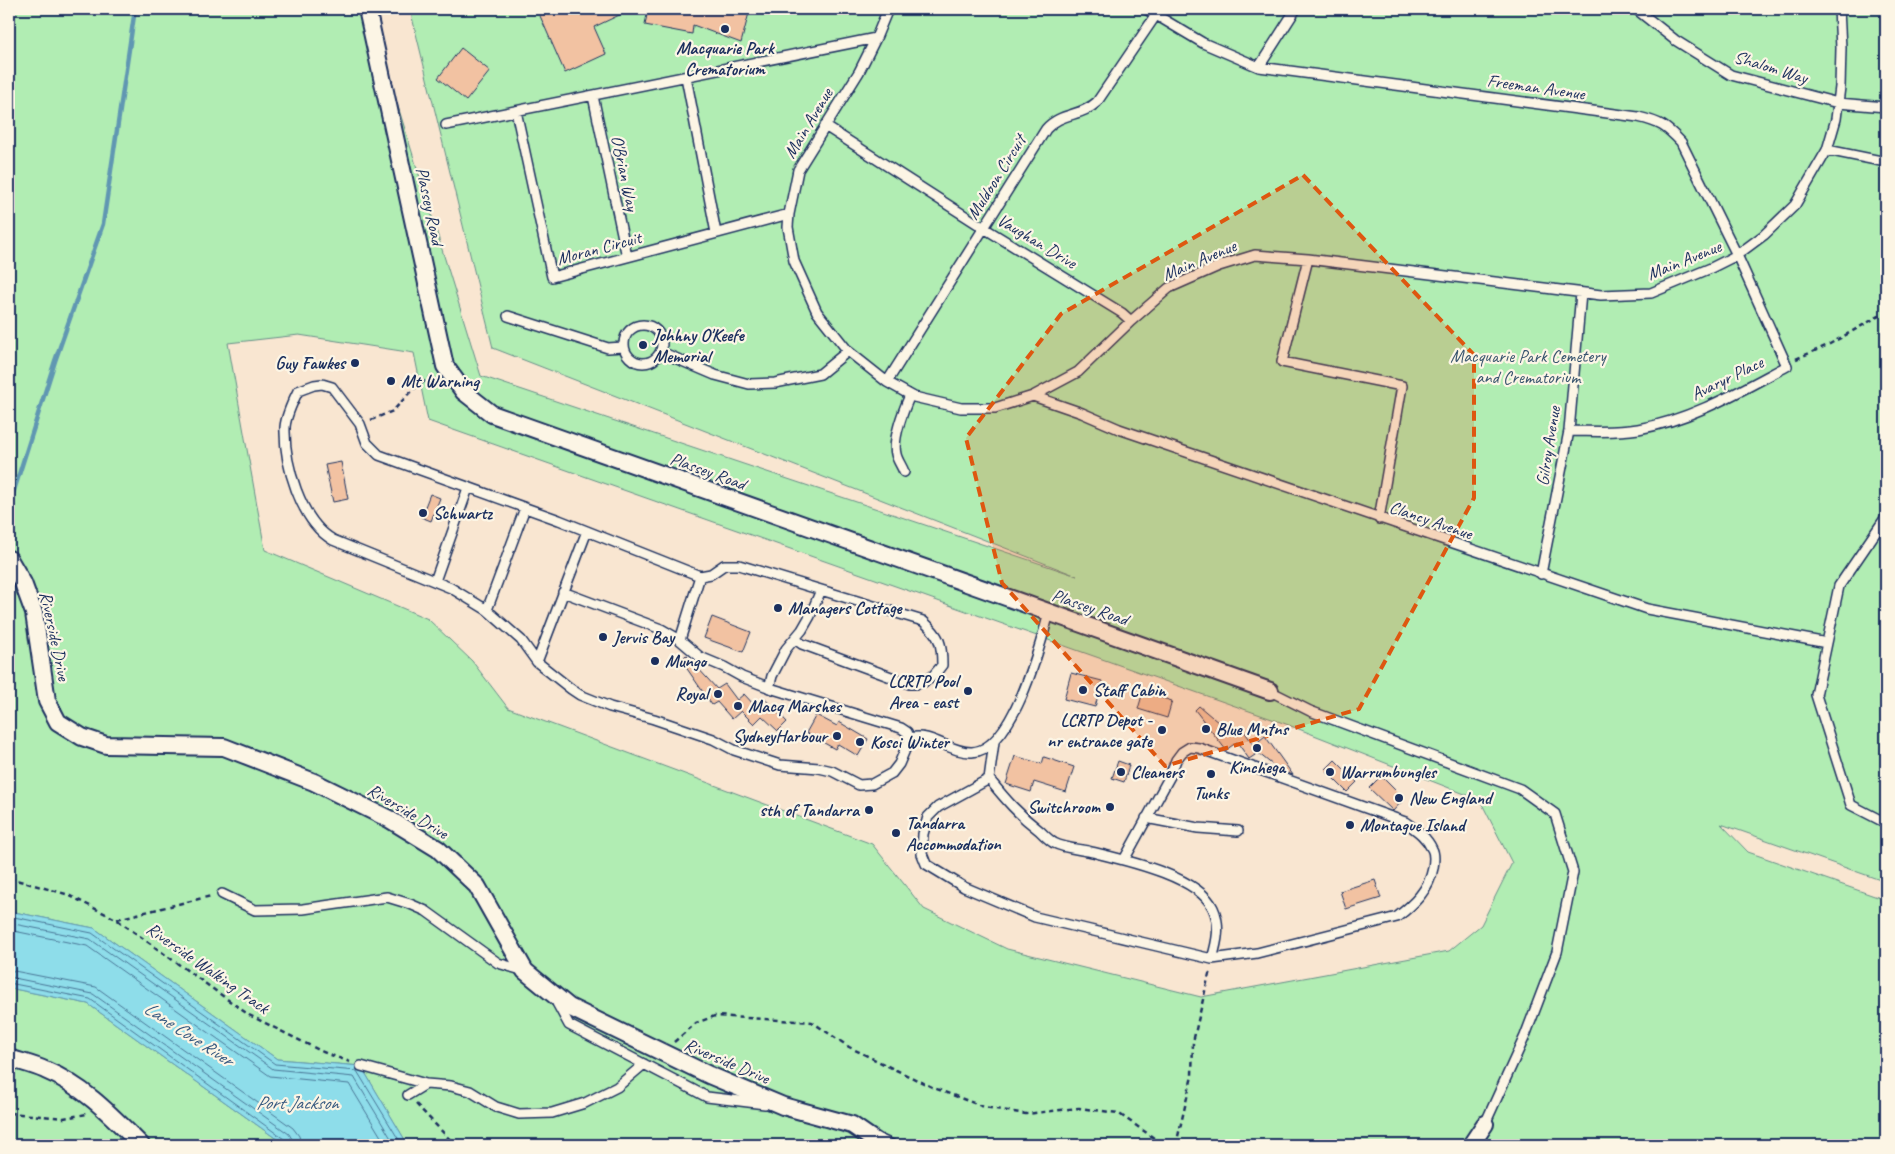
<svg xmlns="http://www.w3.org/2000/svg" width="1895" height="1154" viewBox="0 0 1895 1154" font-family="Caveat,sans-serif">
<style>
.green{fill:#b1edb3;stroke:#668e88;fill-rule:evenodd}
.water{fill:#8eddea;stroke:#6097b2}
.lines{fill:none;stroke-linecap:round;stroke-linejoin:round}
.shore{stroke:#497596;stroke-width:1}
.stream{stroke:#6097b2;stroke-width:4.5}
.building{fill:#f2c2a2;stroke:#1b2f5e}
.lane-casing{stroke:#1b2f5e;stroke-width:12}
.street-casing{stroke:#1b2f5e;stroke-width:20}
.path{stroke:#1b2f5e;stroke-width:2.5;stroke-dasharray:5 4;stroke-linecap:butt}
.lane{stroke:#fcf5e5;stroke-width:9}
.street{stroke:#fcf5e5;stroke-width:16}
.marked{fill:#de5710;fill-opacity:0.2;stroke:#de5710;stroke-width:4;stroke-dasharray:10 6;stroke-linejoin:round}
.poi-dot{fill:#1b2f5e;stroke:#fcf5e5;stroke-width:2}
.labels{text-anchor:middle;stroke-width:4.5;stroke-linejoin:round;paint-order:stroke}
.poi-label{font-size:18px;font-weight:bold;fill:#1b2f5e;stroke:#fcf5e5;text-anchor:start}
.street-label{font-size:18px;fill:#1b2f5e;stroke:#fcf5e5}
.park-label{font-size:18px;fill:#39556f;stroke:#fcf5e5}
.water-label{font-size:19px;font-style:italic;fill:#385a81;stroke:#fcf5e5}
</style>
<rect width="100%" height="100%" fill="#f9e6d1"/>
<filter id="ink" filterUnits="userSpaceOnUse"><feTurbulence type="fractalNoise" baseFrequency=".02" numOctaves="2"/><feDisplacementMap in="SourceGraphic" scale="10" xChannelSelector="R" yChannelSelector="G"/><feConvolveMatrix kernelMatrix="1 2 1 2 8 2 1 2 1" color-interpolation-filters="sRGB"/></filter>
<g filter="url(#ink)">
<path class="green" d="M 9,9 L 368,9 L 481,376 L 1077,576 L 493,348 L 410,9 L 1886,9 L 1886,882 L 1721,824 L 1748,852 L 1886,900 L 1886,1145 L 408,1145 L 361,1066 L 277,1059 L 94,928 L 9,911 ZM 299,335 L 414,353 L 428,421 L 1286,724 L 1480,800 L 1512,863 L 1481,925 L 1449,951 L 1201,997 L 1007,949 L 924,909 L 872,844 L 508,708 L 472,661 L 428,619 L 265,550 L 228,343 Z
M 9,988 L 88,1004 L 285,1145 L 9,1145 Z"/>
<path class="water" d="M 9,911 L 94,928 L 277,1059 L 361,1066 L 408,1145 L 285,1145 L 88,1004 L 9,988 Z"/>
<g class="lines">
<path class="shore" d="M 9,916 L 92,933 L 275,1064 L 357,1071 L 402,1145
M 9,923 L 90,939 L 273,1069 L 354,1077 L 395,1145
M 9,930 L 87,946 L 270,1076 L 349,1084 L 386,1145
M 9,970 L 96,987 L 293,1128 L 299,1136 L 301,1145
M 9,977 L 93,994 L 289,1134 L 292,1139 L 293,1145
M 9,983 L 90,999 L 284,1139 L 287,1145"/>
<path class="stream" d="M 9,506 L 55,361 L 103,224 L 135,9"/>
</g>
<path class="building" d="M 537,9 L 632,9 L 594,27 L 606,54 L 565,73 Z
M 648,9 L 750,9 L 741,43 L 693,25 L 692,34 L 645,25 Z
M 461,48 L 490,71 L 466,101 L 438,78 Z
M 341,462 L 348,499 L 333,502 L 325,465 Z
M 430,494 L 440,498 L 431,521 L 421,517 Z
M 712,617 L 751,632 L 743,652 L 704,638 Z
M 686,655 L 717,689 L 725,684 L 737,700 L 744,694 L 756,707 L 765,699 L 787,722 L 778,731 L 762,716 L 754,724 L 741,711 L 732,719 L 717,702 L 712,705 L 681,660 Z
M 1071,673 L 1102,681 L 1095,707 L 1064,699 Z
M 1143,692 L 1172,701 L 1167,718 L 1138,709 Z
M 1199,706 L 1232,734 L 1241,727 L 1254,745 L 1265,736 L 1293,775 L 1279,770 L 1258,753 L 1249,759 L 1237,742 L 1226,750 L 1195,710 Z
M 816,715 L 837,726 L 839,722 L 868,739 L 858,756 L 838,744 L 835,749 L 806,733 Z
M 1015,756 L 1042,764 L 1044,757 L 1074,767 L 1066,792 L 1034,782 L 1031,792 L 1006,784 Z
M 1335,760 L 1357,782 L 1347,792 L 1325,770 Z
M 1118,761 L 1129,765 L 1124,782 L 1112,778 Z
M 1381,776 L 1404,799 L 1393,811 L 1369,788 Z
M 1375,880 L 1381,898 L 1346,909 L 1340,891 Z"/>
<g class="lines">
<g class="lane-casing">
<path id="lane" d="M 888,9 L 876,38 L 859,72 L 798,170 L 789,214 L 788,227 L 794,261 L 817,312 L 848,351 L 887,382 L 914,397 L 961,408 L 995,408 L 1033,396 L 1078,372 L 1131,321 L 1169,288 L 1219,266 L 1255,255 L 1308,259 L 1601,295 L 1651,293 L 1711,268 L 1737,255 L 1764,235 L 1795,205 L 1827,150 L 1836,119 L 1840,87 L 1841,48 L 1839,9
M 1146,9 L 1203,43 L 1259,67 L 1638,117 C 1660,122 1666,126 1681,142 L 1737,255 L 1787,366 C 1740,391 1691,420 1638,429 C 1615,433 1592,431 1569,431
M 1636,9 L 1675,40 L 1731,75 L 1838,103 L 1886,107
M 1259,67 L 1296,9
M 686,77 L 716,233
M 593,96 L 627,257
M 516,111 L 552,277 L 789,214
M 446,125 L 876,38
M 825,126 L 984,228 L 1122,313 L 1131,321
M 1827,150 L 1886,162
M 1308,259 L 1282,362 L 1402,386 L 1379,519
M 508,316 L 608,348 L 623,347
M624 344a19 19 0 1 1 38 0a19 19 0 1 1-38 0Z
M 661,352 L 715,375 L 749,384 L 775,383 L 820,374 L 848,351
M 887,382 L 1046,129 C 1061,112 1081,117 1097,102 L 1156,15
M 1033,396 L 1082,413 L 1119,429 L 1647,609 L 1827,643
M 904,472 C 902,466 897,460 896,454 C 892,438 904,409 910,395
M 1886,517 L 1839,586 L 1816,695 L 1851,805 L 1886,823
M 1541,574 L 1569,431 L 1581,293
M 435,581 L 468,488
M 563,592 L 661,629 L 680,640 L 700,657 L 724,667 L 742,677 L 773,689 L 901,728 L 907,732 L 910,738
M 487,610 L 525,508
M 795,639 L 802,644 L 910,684 C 926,685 933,677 942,665 C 942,643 940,636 923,621 L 739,565 L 724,565 L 711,574 L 700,576 L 559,520 L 379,455 L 367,443 L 360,424 L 332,387 L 322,384 L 314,385 L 298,391 C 293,401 286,415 285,427 C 284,463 300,521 333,540 L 451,588 L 487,610 L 521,640 L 537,662 L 571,689 L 580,695 L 610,707 L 654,719 L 713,739 L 734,750 L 780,765 L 819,768 L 832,771 L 859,785 L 872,784 L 892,773 L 899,764 L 910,738 C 931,732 950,753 972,752 C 1013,750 1040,646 1049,613
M 680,640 L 700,576
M 537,662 L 587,531
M 769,688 L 772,676 L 786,649 L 802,630 L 810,616 L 821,590
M 1270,691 L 1310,711 L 1520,789 L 1555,814 L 1573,872 L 1557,952 L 1525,1036 L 1485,1124
M 989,779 L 938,807 L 928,817 L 923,834 L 922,854 L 926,864 L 964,887 L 1035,917 L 1212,959 C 1217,942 1221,925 1213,908 C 1198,875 1120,859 1088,851 C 1077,849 1064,848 1054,843 C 1049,840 1044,835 1040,831 C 1018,814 1006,800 989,779 L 994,742
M 1146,818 L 1198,828 L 1238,831
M 1124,860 L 1170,776 L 1176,760 L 1182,752 L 1190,747 L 1199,748 L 1405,822 C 1416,830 1426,836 1432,849 C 1435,854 1434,862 1433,868 C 1429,890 1414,904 1397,917 L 1257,953 L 1212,959
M 222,894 L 255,910 L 303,909 L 387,897 L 410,904 L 426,911 L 498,963 L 525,971
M 557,1003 L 569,1025 L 707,1097 L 765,1104
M 361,1066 L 426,1084
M 408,1095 L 426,1084 L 451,1086 L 470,1091 L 496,1107 L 519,1114 L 552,1113 L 585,1103 L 617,1087 L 644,1064
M 879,1139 L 892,1145"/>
</g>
<g class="street-casing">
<path id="street" d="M 367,9 L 445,366 L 464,392 L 492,414 L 1270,691
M 9,559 L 23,583 L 34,613 L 47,701 L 58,722 L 82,737 L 106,745 L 224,747 L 314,782 L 389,819 L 438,849 L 477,886 L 525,971 L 569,1007 L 709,1075 L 783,1106 L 852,1125 L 881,1145
M 9,1058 C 21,1062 34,1065 45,1070 C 84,1086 112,1116 141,1145
M 1471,1145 L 1485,1124"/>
</g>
<path class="path" d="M 1796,359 L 1828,345 L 1886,312
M 371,420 L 393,411 L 412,390 L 432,376
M 9,878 L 66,894 L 116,919 L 249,1015 L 323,1052 L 350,1062
M 117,919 L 211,896
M 674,1042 L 696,1023 L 715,1016 L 812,1022 L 849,1047 L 894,1069 L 934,1088 L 984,1107 L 1026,1114 L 1079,1108 L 1118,1113 L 1164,1145
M 416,1104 L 455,1145
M 9,1113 L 64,1118 L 87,1114
M 1176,1145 L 1192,1076 L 1193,1042 L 1210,970"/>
<use href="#lane" class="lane"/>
<use href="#street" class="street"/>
</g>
</g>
<path class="marked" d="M 1303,175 L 1474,355 L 1474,498 L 1359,709 L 1165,766 L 1002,583 L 966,438 L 1061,314 Z"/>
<g class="poi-dot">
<circle cx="725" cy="29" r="5"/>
<circle cx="643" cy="345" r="5"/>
<circle cx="355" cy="363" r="5"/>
<circle cx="391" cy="381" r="5"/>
<circle cx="423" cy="513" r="5"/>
<circle cx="778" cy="608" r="5"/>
<circle cx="603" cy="637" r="5"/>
<circle cx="655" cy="661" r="5"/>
<circle cx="1083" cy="690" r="5"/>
<circle cx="968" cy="691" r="5"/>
<circle cx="718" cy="694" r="5"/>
<circle cx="738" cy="706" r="5"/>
<circle cx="1206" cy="729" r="5"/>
<circle cx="1162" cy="730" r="5"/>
<circle cx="837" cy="736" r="5"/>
<circle cx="860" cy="742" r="5"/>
<circle cx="1257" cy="748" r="5"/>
<circle cx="1121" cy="772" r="5"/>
<circle cx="1330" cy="772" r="5"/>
<circle cx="1211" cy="774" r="5"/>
<circle cx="1399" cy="798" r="5"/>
<circle cx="1110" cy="807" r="5"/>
<circle cx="869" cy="810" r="5"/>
<circle cx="1350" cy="825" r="5"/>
<circle cx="896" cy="833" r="5"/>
</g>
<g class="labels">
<g class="poi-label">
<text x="725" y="54" text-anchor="middle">Macquarie Park<tspan x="725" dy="21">Crematorium</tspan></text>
<text x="653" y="341">Johhny O'Keefe<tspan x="653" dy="21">Memorial</tspan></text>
<text x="345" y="369" text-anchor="end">Guy Fawkes</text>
<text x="401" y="387">Mt Warning</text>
<text x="433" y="519">Schwartz</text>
<text x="788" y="614">Managers Cottage</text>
<text x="613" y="643">Jervis Bay</text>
<text x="665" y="667">Mungo</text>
<text x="958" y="687" text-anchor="end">LCRTP Pool<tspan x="958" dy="21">Area - east</tspan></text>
<text x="1093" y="696">Staff Cabin</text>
<text x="708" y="700" text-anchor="end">Royal</text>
<text x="748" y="712">Macq Marshes</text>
<text x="1152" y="726" text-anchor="end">LCRTP Depot -<tspan x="1152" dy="21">nr entrance gate</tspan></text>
<text x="1216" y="735">Blue Mntns</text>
<text x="827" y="742" text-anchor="end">SydneyHarbour</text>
<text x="870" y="748">Kosci Winter</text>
<text x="1257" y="773" text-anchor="middle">Kinchega</text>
<text x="1131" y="778">Cleaners</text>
<text x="1340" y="778">Warrumbungles</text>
<text x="1211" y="799" text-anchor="middle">Tunks</text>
<text x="1409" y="804">New England</text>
<text x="1100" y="813" text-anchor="end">Switchroom</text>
<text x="859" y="816" text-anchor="end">sth of Tandarra</text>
<text x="906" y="829">Tandarra<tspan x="906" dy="21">Accommodation</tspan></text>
<text x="1360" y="831">Montague Island</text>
</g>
<g class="street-label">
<text transform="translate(1771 67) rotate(17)" y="6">Shalom Way</text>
<text transform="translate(1536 87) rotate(8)" y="6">Freeman Avenue</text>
<text transform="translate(808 123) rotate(-59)" y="6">Main Avenue</text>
<text transform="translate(625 173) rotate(78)" y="6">O'Brian Way</text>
<text transform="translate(996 177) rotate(-58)" y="6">Muldoon Circuit</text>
<text transform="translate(430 206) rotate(78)" y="6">Plassey Road</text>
<text transform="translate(1037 241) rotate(31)" y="6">Vaughan Drive</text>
<text transform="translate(599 248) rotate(-15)" y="6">Moran Circuit</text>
<text transform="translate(1199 260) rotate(-23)" y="6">Main Avenue</text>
<text transform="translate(1684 260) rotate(-22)" y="6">Main Avenue</text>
<text transform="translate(1727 378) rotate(-26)" y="6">Avaryr Place</text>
<text transform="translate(1548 446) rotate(-81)" y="6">Gilroy Avenue</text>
<text transform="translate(708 471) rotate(20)" y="6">Plassey Road</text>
<text transform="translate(1431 520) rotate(19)" y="6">Clancy Avenue</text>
<text transform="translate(1090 607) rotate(19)" y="6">Plassey Road</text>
<text transform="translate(55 636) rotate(78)" y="6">Riverside Drive</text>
<text transform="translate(408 811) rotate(31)" y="6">Riverside Drive</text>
<text transform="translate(208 968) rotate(35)" y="6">Riverside Walking Track</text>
<text transform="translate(727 1061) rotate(23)" y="6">Riverside Drive</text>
</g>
<g class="park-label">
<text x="1528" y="362">Macquarie Park Cemetery<tspan x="1528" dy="21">and Crematorium</tspan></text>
</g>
<g class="water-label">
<text transform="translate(189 1033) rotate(33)" y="7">Lane Cove River</text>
<text x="297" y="1109">Port Jackson</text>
</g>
</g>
<rect width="1895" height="1154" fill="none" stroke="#fcf5e5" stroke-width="30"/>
<rect x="15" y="15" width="1865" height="1124" fill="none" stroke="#1b2f5e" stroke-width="2" filter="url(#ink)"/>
</svg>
